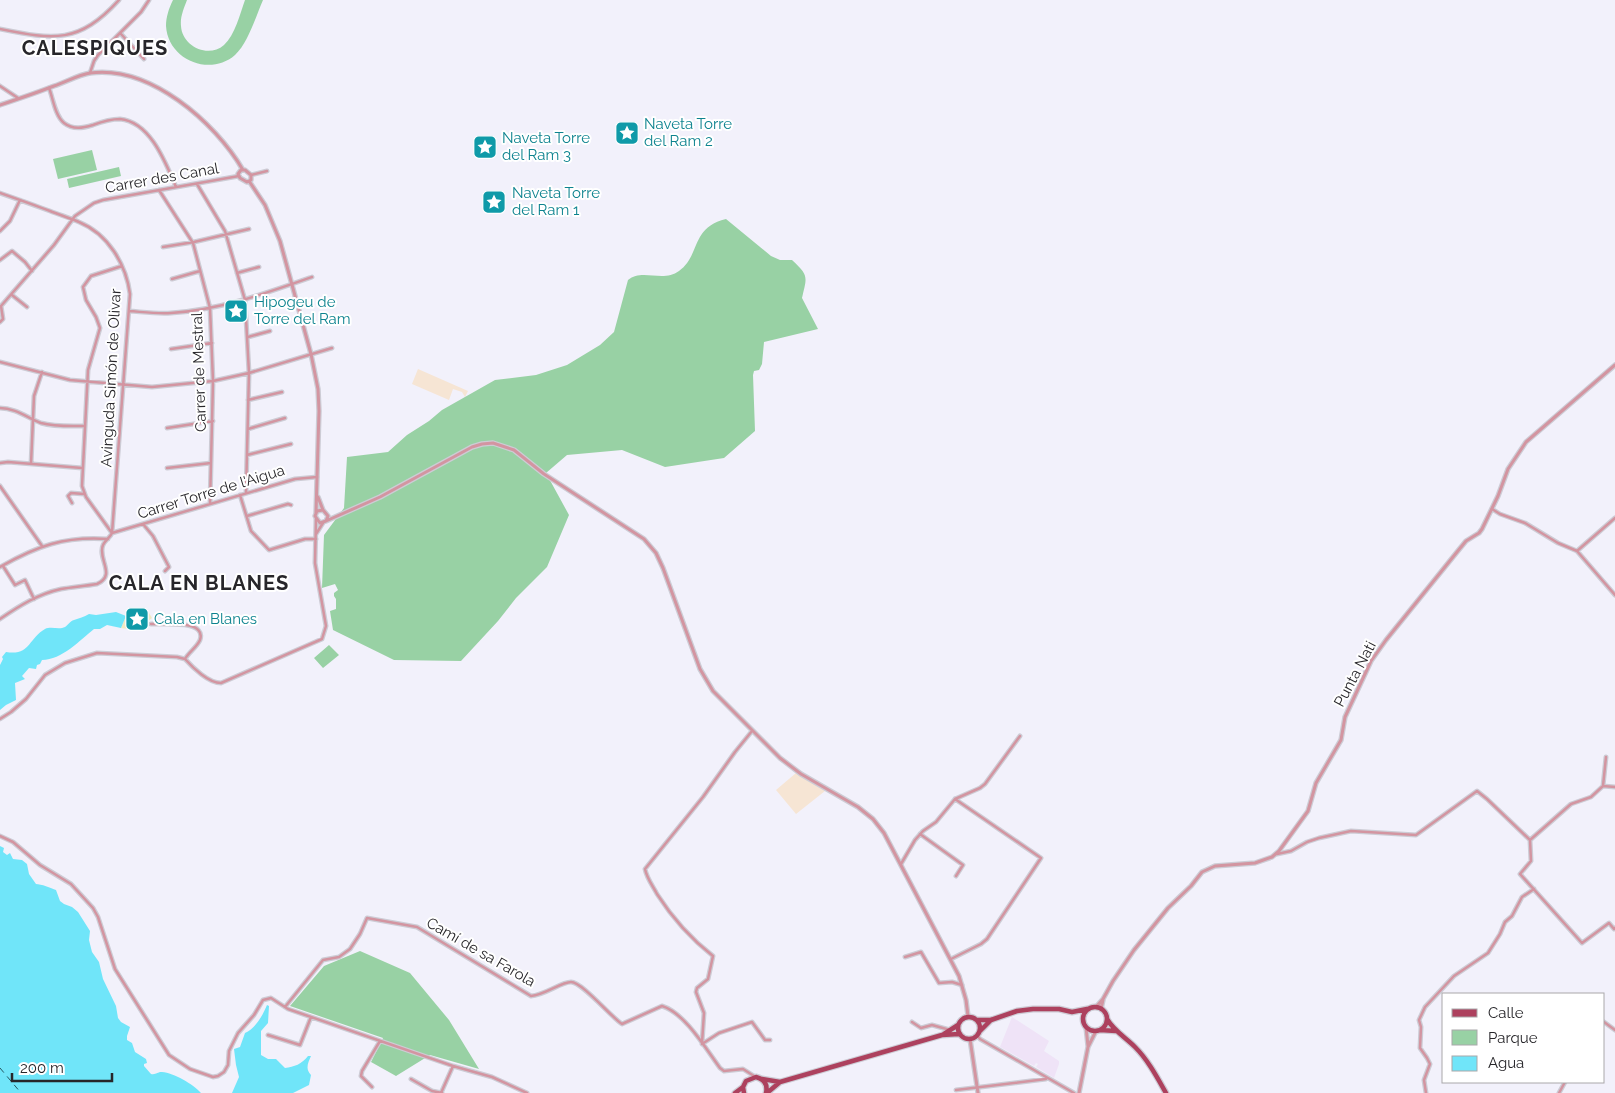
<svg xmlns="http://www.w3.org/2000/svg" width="1615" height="1093" viewBox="0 0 1615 1093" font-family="Raleway,sans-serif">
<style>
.industrial{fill:#f6e5d4}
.education{fill:#efe3f7}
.green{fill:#98d1a4}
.sand{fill:#f2e9c3}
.water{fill:#70e5f9}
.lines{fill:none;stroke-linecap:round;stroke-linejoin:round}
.ferry{stroke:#275962;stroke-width:1;stroke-dasharray:6 5;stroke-linecap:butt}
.minor-casing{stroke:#cdccd5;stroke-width:5}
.tertiary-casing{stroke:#cdccd5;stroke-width:5.5}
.primary-casing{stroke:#cdccd5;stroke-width:7}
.minor{stroke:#d395a1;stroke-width:2.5}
.tertiary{stroke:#d395a1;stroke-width:3}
.primary{stroke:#ad415e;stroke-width:4.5}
.labels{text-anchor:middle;stroke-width:4;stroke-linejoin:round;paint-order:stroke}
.culture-label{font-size:15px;fill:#0d838f;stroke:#fff;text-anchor:start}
.street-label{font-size:15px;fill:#27262a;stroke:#fff}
.district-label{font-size:20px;font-weight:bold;letter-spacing:1px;fill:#27262a;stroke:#fff}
</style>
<rect width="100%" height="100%" fill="#f2f1fb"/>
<path class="industrial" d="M 418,369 L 468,391 L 465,397 L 462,392 L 453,389 L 449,400 L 412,384 Z
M 796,773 L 825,791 L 796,814 L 776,790 Z"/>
<path class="education" d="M 1012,1017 L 1049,1041 L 1044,1051 L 1059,1061 L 1059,1064 L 1054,1078 L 1036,1067 L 1038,1064 L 1036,1063 L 1034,1066 L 1000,1047 Z"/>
<path class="green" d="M 173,0 L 187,0 C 184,8 180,17 181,26 C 182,46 208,59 224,45 C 235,35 240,14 245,0 L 263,0 C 256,16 248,43 235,55 C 210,77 168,60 166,26 C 166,17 169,8 173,0 Z
M 92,150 L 97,170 L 58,179 L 53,159 Z
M 119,167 L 121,176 L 69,188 L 67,179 Z
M 726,219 L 771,256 L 780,260 L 792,260 C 809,276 807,276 802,298 L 818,329 L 764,342 L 762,364 L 759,370 L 754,371 L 753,375 L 755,431 L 724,458 L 665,467 L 622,450 L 567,455 L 546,473 L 569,515 L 547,567 L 516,598 L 498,621 L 461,661 L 394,660 L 333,630 L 330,611 L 336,609 L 336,599 L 334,596 L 334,593 L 338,590 L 335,584 L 322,588 L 324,535 L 344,508 L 347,457 L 388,452 L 407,435 L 429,421 L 442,410 L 495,380 L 536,375 L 567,365 L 600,345 L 614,332 L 628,280 C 642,268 663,283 679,271 C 701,255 690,228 726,219 Z
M 329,645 L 339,655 L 323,668 L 314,658 Z
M 360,951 L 410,973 L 449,1020 L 479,1069 L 430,1055 L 396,1076 L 371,1062 L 383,1038 L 290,1006 L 324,966 Z"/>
<path class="sand" d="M 142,610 L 149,613 L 152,618 C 142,626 134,630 121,628 L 126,616 Z"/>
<path class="water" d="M 116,612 L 126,616 L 121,628 L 107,625 L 100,629 L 94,629 C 80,640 62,660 42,660 L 40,664 L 37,665 L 36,669 L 29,668 L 22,676 L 25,679 L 15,683 L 16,700 L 6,705 L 0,710 L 0,665 L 3,659 L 2,657 L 6,652 C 30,656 28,639 45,629 C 51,626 59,630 65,627 C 68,625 70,621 74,620 C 79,618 84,617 89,614 L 96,615 Z
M 0,846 L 4,848 L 3,852 L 7,855 L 10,853 L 13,859 L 22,860 L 27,864 L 29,874 L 36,884 C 41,884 51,888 56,890 L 60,901 L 64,904 L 72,907 L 78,912 L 90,931 L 89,940 L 92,952 L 99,962 L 103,979 L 116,1006 L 118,1018 L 121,1022 L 130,1027 L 127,1036 L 127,1040 L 132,1043 L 135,1052 L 146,1059 L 147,1063 L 144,1064 L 144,1066 L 151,1074 C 156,1075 157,1072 162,1072 C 174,1073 193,1084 201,1093 L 0,1093 Z
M 267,1005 L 269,1006 L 268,1023 L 261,1031 L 261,1055 L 268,1059 L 276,1059 L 285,1068 C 294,1067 302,1064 308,1056 L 311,1056 C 308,1063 305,1069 311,1075 L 309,1085 L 293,1093 L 215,1093 L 232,1093 L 239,1077 L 236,1065 L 234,1049 L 240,1047 L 245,1033 C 255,1029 263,1015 267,1005 Z"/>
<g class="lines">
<path class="ferry" d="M 0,1068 L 21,1093"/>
<g class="minor-casing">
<path id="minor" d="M 0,29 C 54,40 79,44 119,0
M 121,34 L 144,59
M 90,73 L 94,61 L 98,55 L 141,12 L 149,0
M 0,86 L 18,98
M 49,88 C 53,98 55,116 64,123 C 73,130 83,128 93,125 C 101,122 111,119 120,119 C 151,122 166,164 176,187
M 251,175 L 267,171
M 197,184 L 225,231 L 245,300 L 249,373 L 246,493
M 159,190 L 193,243 L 210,308 L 213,381 L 210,504
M 0,193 C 17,199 34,205 50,211 C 60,215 70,218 79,222 C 108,234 126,264 130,294 L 112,533 C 110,538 105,540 103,545 C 97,559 117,575 97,584 C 85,586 73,587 61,589 C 38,594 19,606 0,619
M 0,231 L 10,221 L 20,200
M 163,247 L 194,242 L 249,229
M 0,260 L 12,251 L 25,262 L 32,271
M 237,273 L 259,267
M 172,279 L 200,271
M 12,295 L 27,307
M 129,311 C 143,312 157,314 171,313 C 220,310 267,293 312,277
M 0,322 L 3,319 L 1,306 L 54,245 L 75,216 L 94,203 L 103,200 L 239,176
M 248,337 L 270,331
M 171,349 L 212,343
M 0,362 L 70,380 L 152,387 L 213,381 L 249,373 L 332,348
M 248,400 L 282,392
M 0,408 C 15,408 28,418 41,423 C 55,427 71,426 85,426
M 167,428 L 213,421
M 248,429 L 285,418
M 247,455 L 291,444
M 0,463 L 8,462 L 82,468
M 31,464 L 34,396 L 42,372
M 167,468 L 211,463
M 0,486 L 42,546
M 240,495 L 251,531 L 269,550 L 305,539 L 316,539
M 72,503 L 68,496 L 71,493 L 84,494
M 1492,509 L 1500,514 L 1525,523 L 1558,543 L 1577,551 L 1615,595
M 247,516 L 288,504 L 291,505
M 143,524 L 153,536 L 169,567 L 165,571
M 112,533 L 86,497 L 82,486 L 88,370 L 100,328 L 96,317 L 86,300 L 83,287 L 91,276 L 122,266
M 112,533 L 295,479 L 317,477
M 316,534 L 323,523
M 1577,551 L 1615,518
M 3,566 L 15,585 L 25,580 L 34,599
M 0,567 C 37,546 64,536 108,539
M 151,624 C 162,625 207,619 200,640 C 197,647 189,652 185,659
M 185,659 C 193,668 209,683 221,683 L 322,639 L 326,626 L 315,563 L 316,519
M 0,719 L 11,712 L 26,699 L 45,675 L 65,663 L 97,653 L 177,657 L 185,659
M 1603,786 L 1615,787
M 920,834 L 963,865 L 956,876
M 0,836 L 13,842 L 40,865 L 71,884 L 93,908 L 98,917 L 115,969 L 169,1055 L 190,1069 L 213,1077 L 218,1076 L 224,1072 L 228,1065 L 229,1051 L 238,1033 L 254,1015 L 263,1000 L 271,998 L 288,1009 L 453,1066 L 492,1077 L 527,1093
M 1530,840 L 1531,861 L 1520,874 L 1582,943 L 1609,923 L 1614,929 L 1615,928
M 1277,854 L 1291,851 L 1307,842 L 1319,838 L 1351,831 L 1416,835 L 1477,791 L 1487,799 L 1530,840 L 1571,804 L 1591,797 L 1603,786 L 1606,757
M 901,864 L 915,840 L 923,831 L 936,822 L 955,799 L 980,788 L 985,784 L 1020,736
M 905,957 L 921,952 L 939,983 L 952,982 L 962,985
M 951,959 L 981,944 L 987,939 L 1041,858 L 955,799
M 285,1007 L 323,960 L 339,957 L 350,949 L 360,934 L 367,918 L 417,927 L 531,996 C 545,995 561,982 571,982 C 582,982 611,1017 622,1024 L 662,1006 C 685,1013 706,1049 720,1068 L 724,1071 L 743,1069 L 754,1076
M 912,1022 L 921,1028 L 932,1025 L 950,1030
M 1604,1022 L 1615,1030
M 268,1035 L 300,1045 L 311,1017
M 977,1035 L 980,1039 L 1074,1093
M 702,1043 L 704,1013 L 696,992 L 697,988 L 708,979 L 713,956 C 690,938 673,919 657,894 C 653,886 647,879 645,869 L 703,797 L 735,752 L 752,731
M 702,1044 L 719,1033 L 752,1022 L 765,1040 L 770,1040
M 411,1079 L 432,1091 L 442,1093
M 372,1087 L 361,1076 L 362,1071 L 380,1041
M 956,1090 L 1046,1079
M 441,1093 L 453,1066
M 1426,1093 L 1424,1080 L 1430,1064 L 1427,1058 L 1420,1048 L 1421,1027 L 1419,1020 L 1425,1007 L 1454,976 L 1488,953 L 1500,934 L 1505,922 L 1512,916 L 1522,897 L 1534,889
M 1559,1093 L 1565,1082"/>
</g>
<g class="tertiary-casing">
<path id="tertiary" d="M 0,105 C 18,99 36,93 54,86 C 66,82 78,75 90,73 C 150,65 215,122 243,170
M 241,170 L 245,170 L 251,175 L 251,180 L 247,182 L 240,178 L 238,174 Z
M 249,181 L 265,205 L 280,241 L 311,354 L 318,389 L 319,411 L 316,513
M 318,497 L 323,510 L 328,516 L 326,521 L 320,523 L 315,516 L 317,511 L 323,510
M 326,521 L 380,497 L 472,447 L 482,444 L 493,443 L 514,450 L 544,474 L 644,539 L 656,553 L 663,568 L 700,669 L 713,691 L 780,758 L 801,774 L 858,807 L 873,819 L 884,833 L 959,976 L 966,1000 L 968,1016
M 1096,1007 L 1103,999 L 1113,981 L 1134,950 L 1168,908 L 1191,886 L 1202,872 L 1215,866 L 1255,863 L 1272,857 L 1279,851 L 1308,811 L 1316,783 L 1341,740 L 1345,717 L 1371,661 L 1386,640 L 1457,552 L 1466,541 L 1479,533 L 1482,529 L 1498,496 L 1508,469 L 1526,442 L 1615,365
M 1101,1009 L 1103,1000
M 1086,1027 L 1088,1046
M 970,1039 L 978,1093
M 1079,1093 L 1088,1047 L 1096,1031"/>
</g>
<g class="primary-casing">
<path id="primary" d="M1083 1019a12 12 0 1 1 24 0a12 12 0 1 1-24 0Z
M958 1028a11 11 0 1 1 22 0a11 11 0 1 1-22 0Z
M 1107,1019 C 1114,1031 1125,1037 1135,1047 C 1148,1060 1157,1077 1166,1093
M 977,1020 L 991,1020 L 1017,1011 L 1033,1009 L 1059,1009 L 1072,1012 L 1087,1009
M 1100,1030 L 1116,1031
M 980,1031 L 991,1020
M 944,1034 L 958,1025
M 762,1079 L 780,1082
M 735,1093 L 743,1087
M 744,1093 L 743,1087 L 746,1081 L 756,1077 C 764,1079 768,1084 766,1093
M 767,1093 L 780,1082 L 942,1035 L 959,1034"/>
</g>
<use href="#minor" class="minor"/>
<use href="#tertiary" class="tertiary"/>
<use href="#primary" class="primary"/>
</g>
<defs>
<g id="sight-square" transform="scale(1.25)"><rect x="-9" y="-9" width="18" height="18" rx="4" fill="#0f9aa8" stroke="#fff"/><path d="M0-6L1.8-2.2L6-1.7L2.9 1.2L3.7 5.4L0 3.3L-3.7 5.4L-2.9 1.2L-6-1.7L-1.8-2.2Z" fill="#fff"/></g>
</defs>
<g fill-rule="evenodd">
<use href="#sight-square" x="627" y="133"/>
<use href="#sight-square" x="485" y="147"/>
<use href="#sight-square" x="494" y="202"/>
<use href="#sight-square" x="236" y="311"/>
<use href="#sight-square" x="137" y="619"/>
</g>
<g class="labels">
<g class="culture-label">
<text x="644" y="129">Naveta Torre<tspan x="644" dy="17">del Ram 2</tspan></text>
<text x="502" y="143">Naveta Torre<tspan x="502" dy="17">del Ram 3</tspan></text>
<text x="512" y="198">Naveta Torre<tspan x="512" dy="17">del Ram 1</tspan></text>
<text x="254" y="307">Hipogeu de<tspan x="254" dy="17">Torre del Ram</tspan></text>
<text x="154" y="624">Cala en Blanes</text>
</g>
<g class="street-label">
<text transform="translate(162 178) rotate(-10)" y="5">Carrer des Canal</text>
<text transform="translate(199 372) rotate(-92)" y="5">Carrer de Mestral</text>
<text transform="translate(111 378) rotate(-87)" y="5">Avinguda Simón de Olivar</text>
<text transform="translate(211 492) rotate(-17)" y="5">Carrer Torre de l'Aigua</text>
<text transform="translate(1355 674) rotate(-62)" y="5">Punta Nati</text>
<text transform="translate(481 952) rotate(30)" y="5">Camí de sa Farola</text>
</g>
<g class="district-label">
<text x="95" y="55">CALESPIQUES</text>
<text x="199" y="590">CALA EN BLANES</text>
</g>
</g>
<rect x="1442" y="993" width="162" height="90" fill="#ffffff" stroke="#a9a8aa"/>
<rect x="1452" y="1009" width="25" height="8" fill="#ad415e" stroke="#a9a8aa"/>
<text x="1488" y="1018" font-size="15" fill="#27262a">Calle</text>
<rect x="1452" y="1030" width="25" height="15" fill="#98d1a4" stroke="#a9a8aa"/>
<text x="1488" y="1043" font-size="15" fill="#27262a">Parque</text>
<rect x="1452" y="1056" width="25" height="15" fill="#70e5f9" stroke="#a9a8aa"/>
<text x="1488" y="1068" font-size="15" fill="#27262a">Agua</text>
<path d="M12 1073v8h100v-8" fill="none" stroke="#27262a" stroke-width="2.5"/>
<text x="20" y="1073" font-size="15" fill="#27262a" stroke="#ffffff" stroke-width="4" paint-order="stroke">200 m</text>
</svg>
